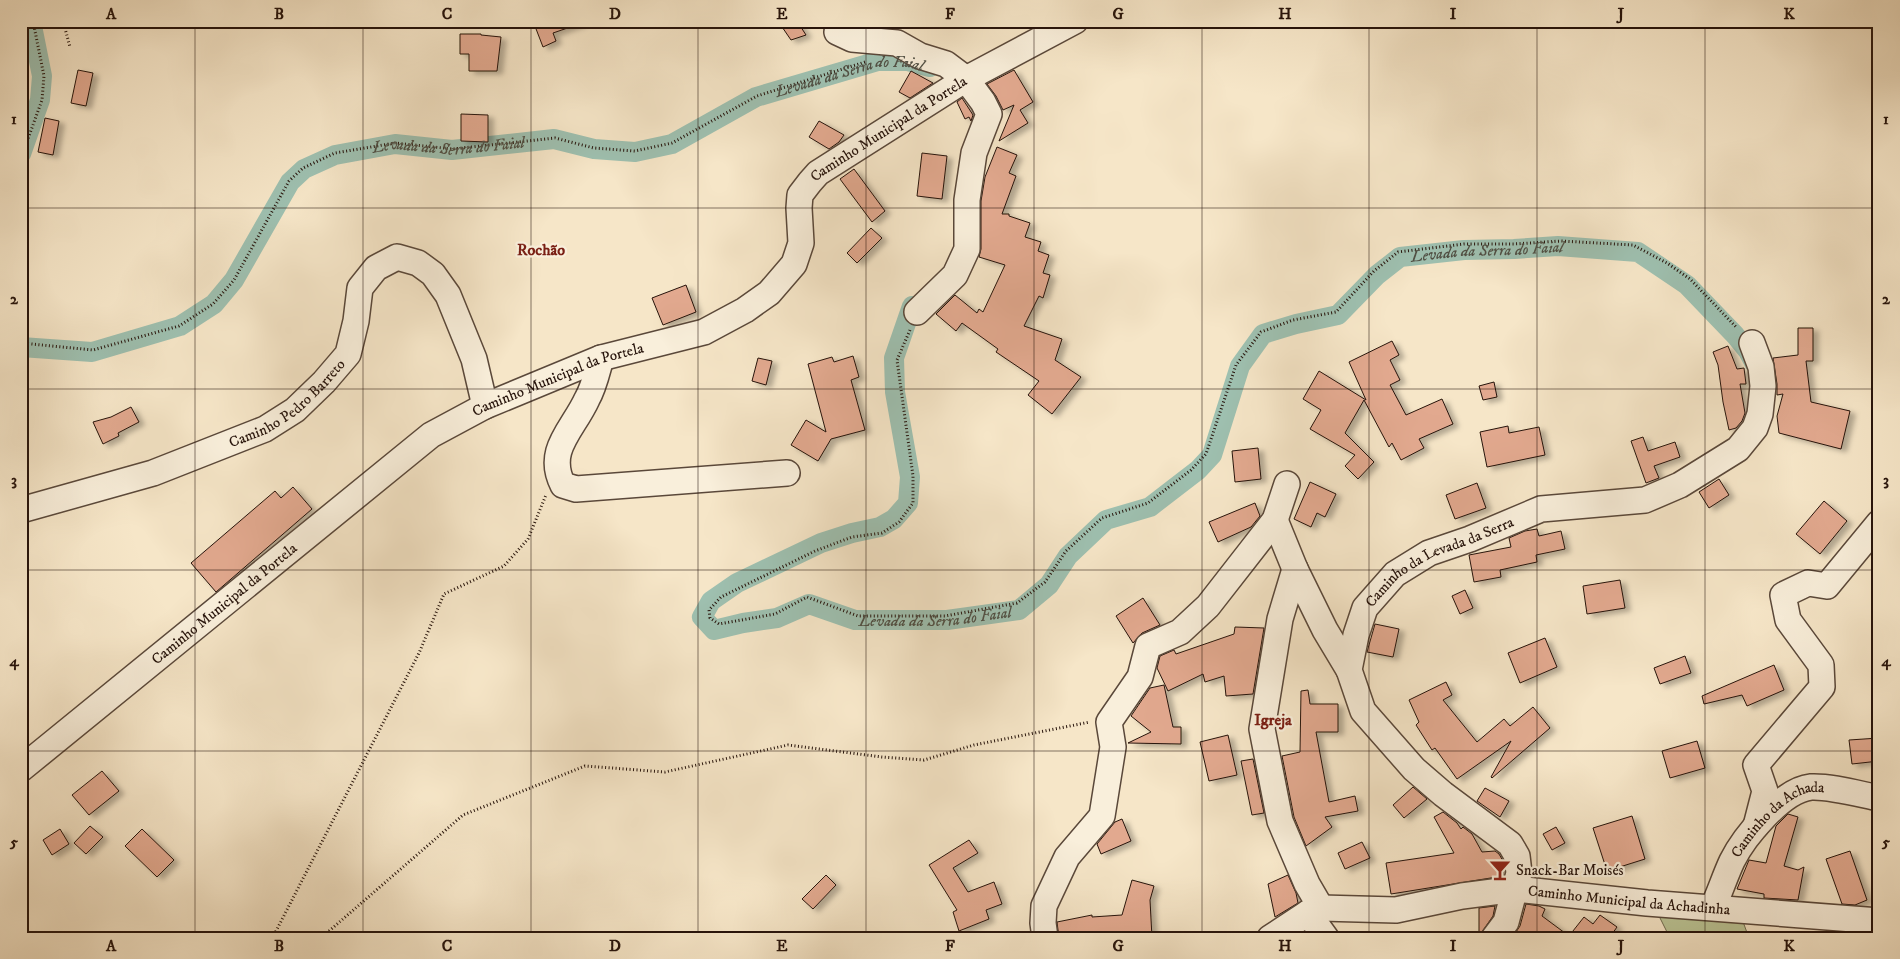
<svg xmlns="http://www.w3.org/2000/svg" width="1900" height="959" viewBox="0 0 1900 959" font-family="'IM FELL DW Pica',serif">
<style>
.green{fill:#bbc596;stroke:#706c50}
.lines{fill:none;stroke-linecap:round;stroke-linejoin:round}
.canal{stroke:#9ec0b0;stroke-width:20}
.building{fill:#e2a98f;stroke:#26130b;filter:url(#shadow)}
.minor-casing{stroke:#5a483a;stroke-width:28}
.path{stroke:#26130b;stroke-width:3;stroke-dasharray:1 2.5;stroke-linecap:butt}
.minor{stroke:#f9efdb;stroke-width:25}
.grid{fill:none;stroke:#26130b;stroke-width:1;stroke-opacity:0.55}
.labels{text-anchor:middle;stroke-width:4.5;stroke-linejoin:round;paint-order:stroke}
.street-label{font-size:15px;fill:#26130b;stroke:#f9efdb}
.poi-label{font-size:15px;fill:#26130b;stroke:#f9efdb;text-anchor:start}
.water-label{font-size:16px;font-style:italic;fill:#505045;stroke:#f9efdb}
.neighbourhood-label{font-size:16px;font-weight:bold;fill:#7a1f14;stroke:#f9efdb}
.neatline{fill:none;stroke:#26130b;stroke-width:2}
.grid-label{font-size:16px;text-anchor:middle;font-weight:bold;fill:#26130b}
</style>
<defs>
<filter id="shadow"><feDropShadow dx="5.5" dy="3" stdDeviation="2.5" flood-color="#0004"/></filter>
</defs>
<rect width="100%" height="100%" fill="#f6e6c8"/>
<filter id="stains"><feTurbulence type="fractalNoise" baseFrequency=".004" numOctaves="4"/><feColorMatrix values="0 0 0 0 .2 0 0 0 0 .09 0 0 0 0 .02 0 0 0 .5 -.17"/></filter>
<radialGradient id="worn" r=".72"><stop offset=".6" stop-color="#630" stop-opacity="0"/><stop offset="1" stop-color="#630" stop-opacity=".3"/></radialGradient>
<path class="green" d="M 1656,910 L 1742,919 L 1749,938 L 1670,938 Z"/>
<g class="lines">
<g class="canal">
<path d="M 21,154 L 40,100 L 42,76 L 31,21"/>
<path id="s1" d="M 912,306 L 894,358 L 895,392 L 910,477 L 908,503 L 894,519 L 880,527 L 852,533 L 821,543 L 737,583 L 711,601 L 702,617 L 714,630 L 743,623 L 777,618 L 809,604 L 855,620 L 947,620 L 1019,610 L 1049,585 L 1068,556 L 1106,520 L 1150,507 L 1198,470 L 1212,455 L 1240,366 L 1263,334 L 1296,324 L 1338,315 L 1377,275 L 1400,257 L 1464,250 L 1514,249 L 1558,246 L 1638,252 L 1687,285 L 1735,335 L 1748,351 L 1755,364"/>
<path id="s2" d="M 21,347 L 92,352 L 180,326 L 214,304 L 234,280 L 290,182 L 304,169 L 335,155 L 395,144 L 452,150 L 554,139 L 594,149 L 635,152 L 672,144 L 756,97 L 878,61 L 908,61 L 930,67"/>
</g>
</g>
<path class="building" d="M 533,21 L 581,21 L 582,23 L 553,33 L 556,41 L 543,47 Z
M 778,21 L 797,21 L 806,35 L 791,40 Z
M 460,34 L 481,34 L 481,35 L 501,37 L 497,71 L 469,71 L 469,54 L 460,54 Z
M 78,70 L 93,73 L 86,106 L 71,103 Z
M 1014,70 L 1033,102 L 1020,110 L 1028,123 L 999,141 L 1014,105 L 1003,110 L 996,96 L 987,84 Z
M 911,71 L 933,83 L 910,98 L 899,92 Z
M 962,98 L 973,115 L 971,121 L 969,117 L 965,119 L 957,102 Z
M 461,114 L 488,115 L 488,142 L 461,141 Z
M 45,118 L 59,121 L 53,155 L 38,152 Z
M 819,121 L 844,135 L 839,142 L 829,149 L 809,137 Z
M 997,147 L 1017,155 L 1009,173 L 1016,176 L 1002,214 L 1009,214 L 1009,216 L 1030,223 L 1025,237 L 1041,242 L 1038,251 L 1049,255 L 1043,273 L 1050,275 L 1043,298 L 1039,296 L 1024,326 L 1062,339 L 1055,360 L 1081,377 L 1052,414 L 1028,395 L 1039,381 L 996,352 L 998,349 L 962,323 L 956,331 L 936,314 L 955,295 L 977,313 L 979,309 L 983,312 L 1005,265 L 979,257 L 981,249 L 981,201 L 985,177 Z
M 922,153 L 947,156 L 942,199 L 917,196 Z
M 854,169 L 885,211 L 872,222 L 840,179 Z
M 871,228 L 882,238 L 857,263 L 847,253 Z
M 686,285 L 696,312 L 663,325 L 652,298 Z
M 1798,328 L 1813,328 L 1813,361 L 1806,361 L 1811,402 L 1850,411 L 1841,449 L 1779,433 L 1777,416 L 1783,394 L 1777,395 L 1777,384 L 1773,358 L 1798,355 Z
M 1392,341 L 1399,355 L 1390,360 L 1400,380 L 1390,385 L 1406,415 L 1442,399 L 1453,424 L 1419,439 L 1424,448 L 1401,460 L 1392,443 L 1389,447 L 1364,400 L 1345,433 L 1374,462 L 1358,479 L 1345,466 L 1355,455 L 1310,429 L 1321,410 L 1303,399 L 1319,371 L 1366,400 L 1349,362 Z
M 1728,346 L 1737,369 L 1744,368 L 1746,384 L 1740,384 L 1745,413 L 1742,421 L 1736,428 L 1729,430 L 1723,402 L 1718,365 L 1713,352 Z
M 853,356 L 859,377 L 851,380 L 865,430 L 831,439 L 818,461 L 791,445 L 806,420 L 826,432 L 808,364 L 832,357 L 834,362 Z
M 758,358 L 772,361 L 766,385 L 752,381 Z
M 1494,382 L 1497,397 L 1483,400 L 1479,386 Z
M 131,407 L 139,422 L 118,433 L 119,436 L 103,444 L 93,422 L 111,417 Z
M 1508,426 L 1509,433 L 1539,427 L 1545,455 L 1487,467 L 1480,432 Z
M 1643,437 L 1648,451 L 1675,442 L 1680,457 L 1654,466 L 1659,478 L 1646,483 L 1631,441 Z
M 1258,448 L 1261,479 L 1235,482 L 1232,451 Z
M 1719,479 L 1729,495 L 1709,508 L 1699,492 Z
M 1310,482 L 1336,494 L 1325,517 L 1317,513 L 1311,527 L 1294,519 Z
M 1477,483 L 1486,508 L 1455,519 L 1446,495 Z
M 293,487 L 312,509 L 216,592 L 191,563 L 275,491 L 281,498 Z
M 1824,501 L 1847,521 L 1820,554 L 1796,534 Z
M 1255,503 L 1260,516 L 1251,527 L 1218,542 L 1209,522 Z
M 1537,529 L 1539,536 L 1561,531 L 1565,549 L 1536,555 L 1537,562 L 1500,570 L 1501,577 L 1474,582 L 1469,555 L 1511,547 L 1509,538 L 1525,531 Z
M 1620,580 L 1625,608 L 1587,614 L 1583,586 Z
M 1465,590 L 1473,608 L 1460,614 L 1452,596 Z
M 1143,598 L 1160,625 L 1142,633 L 1133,643 L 1116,616 Z
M 1375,624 L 1399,629 L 1393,657 L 1367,652 Z
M 1235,627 L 1264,628 L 1253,694 L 1226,696 L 1224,676 L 1205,682 L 1203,674 L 1168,691 L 1157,668 L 1160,656 L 1174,650 L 1176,654 L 1234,634 Z
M 1545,638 L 1557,667 L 1520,683 L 1508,653 Z
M 1685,656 L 1691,673 L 1660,684 L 1654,668 Z
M 1774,665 L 1784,690 L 1747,706 L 1742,695 L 1704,704 L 1702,696 Z
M 1446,682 L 1452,695 L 1443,700 L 1477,742 L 1504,719 L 1510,726 L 1533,707 L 1550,728 L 1492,778 L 1491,777 L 1511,741 L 1457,779 L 1435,748 L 1432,750 L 1416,725 L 1419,722 L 1409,700 Z
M 1164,685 L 1173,727 L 1181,727 L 1181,744 L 1128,743 L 1151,732 L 1131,716 L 1150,688 Z
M 1308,690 L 1310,704 L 1338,704 L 1338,732 L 1316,732 L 1329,802 L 1355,796 L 1358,811 L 1325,817 L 1332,827 L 1306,846 L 1294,817 L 1282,756 L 1300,752 L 1301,691 Z
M 1228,735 L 1237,775 L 1209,781 L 1200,742 Z
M 1879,738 L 1879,761 L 1852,764 L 1849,740 Z
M 1697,741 L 1705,768 L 1670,778 L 1662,751 Z
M 1253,759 L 1264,813 L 1252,815 L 1241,761 Z
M 102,771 L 119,791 L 89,815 L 72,795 Z
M 1413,787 L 1427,799 L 1404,818 L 1393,805 Z
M 1485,788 L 1509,801 L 1500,817 L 1477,801 Z
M 1443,812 L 1457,823 L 1461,829 L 1463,827 L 1472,834 L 1482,852 L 1495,851 L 1499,854 L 1503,861 L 1503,876 L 1391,894 L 1386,863 L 1454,853 L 1434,817 Z
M 1788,814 L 1798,817 L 1784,866 L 1798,870 L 1804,867 L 1798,900 L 1764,898 L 1764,894 L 1737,889 L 1749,860 L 1766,863 L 1776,826 Z
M 1632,816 L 1645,859 L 1607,871 L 1593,828 Z
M 1122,819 L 1131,841 L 1101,854 L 1097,844 L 1115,822 Z
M 90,826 L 103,837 L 86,854 L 74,843 Z
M 1556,827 L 1565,843 L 1552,850 L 1543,834 Z
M 60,829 L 69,844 L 52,855 L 43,840 Z
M 142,829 L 174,860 L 157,877 L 125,846 Z
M 969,840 L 978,853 L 953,868 L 968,892 L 994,882 L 1002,904 L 986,910 L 989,919 L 959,931 L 953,912 L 957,910 L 929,865 Z
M 1362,842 L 1370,858 L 1345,869 L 1338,853 Z
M 1850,851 L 1867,900 L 1855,905 L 1842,904 L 1826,859 Z
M 826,875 L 836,885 L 813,909 L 802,899 Z
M 1288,875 L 1296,893 L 1298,903 L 1275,917 L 1268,884 Z
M 1132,880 L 1154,886 L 1150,900 L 1152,938 L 1059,938 L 1057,922 L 1092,915 L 1092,917 L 1122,915 Z
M 1526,904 L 1539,906 L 1545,909 L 1542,916 L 1569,936 L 1584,917 L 1593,924 L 1600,915 L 1617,927 L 1610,937 L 1611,938 L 1527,938 L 1516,932 L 1520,926 Z
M 1495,906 L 1493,916 L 1482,932 L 1479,932 L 1479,908 Z"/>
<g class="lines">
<g class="minor-casing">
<g id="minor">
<path d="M 837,32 L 852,39 L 897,43 L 920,56 L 946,64 L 966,79 L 983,102 L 989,114 L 974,153 L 967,200 L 967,249 L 955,275 L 917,312"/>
<path d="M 601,358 C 597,372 594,387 587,399 C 573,430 545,450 563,485 L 576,489 L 787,473"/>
<path id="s4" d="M 21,510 L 153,473 L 265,429 L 295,410 L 324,382 L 348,354 L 356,321 L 360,288 L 376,268 L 397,257 L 418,263 L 433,274 L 448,295 L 474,359 L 485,406"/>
<path d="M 1275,520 L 1295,569 L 1325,630 L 1349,670"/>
<path d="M 1295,569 L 1280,619 L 1262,729 L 1280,821 L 1307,884 L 1321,908"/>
<path id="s5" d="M 21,769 L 431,435 L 485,406 L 601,358 L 704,332 L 745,310 L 769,293 L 794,264 L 801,243 L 799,208 L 800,195 L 810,182 L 818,173 L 966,79 L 1075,21"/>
<path d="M 1756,826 L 1765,791 L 1756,765 L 1822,687 L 1821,665 L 1788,620 L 1783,595 L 1808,583 L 1827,586 L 1879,523"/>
<path id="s6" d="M 1713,907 C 1720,892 1725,876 1732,861 C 1744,837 1782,790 1811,787 C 1830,786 1859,794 1879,798"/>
<path d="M 1308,913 L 1326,938"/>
<path d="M 1045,938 L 1043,923 L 1044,906 L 1067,857 L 1102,816 L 1113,747 L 1109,722 L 1140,677 L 1148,646 L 1180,632 L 1208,606 L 1275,520 L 1287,484"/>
<path id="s7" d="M 1270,938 L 1308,913 L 1321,908 L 1396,910 L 1462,896 L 1516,889 L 1647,903 L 1879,921"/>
<path id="s8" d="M 1494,938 L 1506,922 L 1519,873 L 1517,856 L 1510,844 L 1443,794 L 1414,769 L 1363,711 L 1349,670 L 1356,635 L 1365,608 L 1395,574 L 1429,553 L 1470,539 L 1541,509 L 1645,500 L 1680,485 L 1738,449 L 1755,428 L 1760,414 L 1763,386 L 1761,367 L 1752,343"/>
</g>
</g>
<g class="path">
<path d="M 63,21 L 70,47"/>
<path d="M 21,158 L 42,100 L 44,76 L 33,21"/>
<path d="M 910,330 L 897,360 L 913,476 L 913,503 L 899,522 L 882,533 L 852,537 L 815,551 L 721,597 L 709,610 L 710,618 L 719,624 L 775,614 L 807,597 L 858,616 L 945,616 L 1017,603 L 1045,582 L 1066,551 L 1102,518 L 1148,503 L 1191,470 L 1206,454 L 1236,365 L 1261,332 L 1293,320 L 1336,312 L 1374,271 L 1398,252 L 1464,244 L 1514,244 L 1561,241 L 1633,245 L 1667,263 L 1690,279 L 1737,328"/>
<path id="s3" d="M 21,343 L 93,350 L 179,326 L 213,304 L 234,280 L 289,181 L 303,168 L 335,153 L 395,143 L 453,149 L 555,138 L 594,148 L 635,151 L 672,143 L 757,96 L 865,62"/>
<path d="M 275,938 L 274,935 L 419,653 L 444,594 L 504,566 L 528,539 L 546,495"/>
<path d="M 321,938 L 463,815 L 585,766 L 665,772 L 788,745 L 882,757 L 924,760 L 974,745 L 1090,722"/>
</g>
<use href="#minor" class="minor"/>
</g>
<path class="grid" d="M 195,21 L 195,938M 363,21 L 363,938M 531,21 L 531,938M 698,21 L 698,938M 866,21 L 866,938M 1034,21 L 1034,938M 1202,21 L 1202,938M 1369,21 L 1369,938M 1537,21 L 1537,938M 1705,21 L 1705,938M 21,208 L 1879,208M 21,389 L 1879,389M 21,570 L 1879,570M 21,751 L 1879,751"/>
<defs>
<g id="bar-bare" transform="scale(1.725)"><path d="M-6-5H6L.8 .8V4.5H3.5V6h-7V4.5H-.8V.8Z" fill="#8f2418" stroke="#f9efdb" stroke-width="2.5" paint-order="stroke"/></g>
</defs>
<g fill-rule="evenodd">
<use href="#bar-bare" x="1500" y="870"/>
</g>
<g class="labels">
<g class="street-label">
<text dy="5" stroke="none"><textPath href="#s5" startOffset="1118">Caminho Municipal da Portela</textPath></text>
<text dy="5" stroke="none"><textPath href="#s5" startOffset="668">Caminho Municipal da Portela</textPath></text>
<text dy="5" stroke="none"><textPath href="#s4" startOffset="290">Caminho Pedro Barreto</textPath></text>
<text dy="5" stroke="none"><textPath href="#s8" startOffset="498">Caminho da Levada da Serra</textPath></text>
<text dy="5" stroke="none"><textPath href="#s5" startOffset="262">Caminho Municipal da Portela</textPath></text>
<text dy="5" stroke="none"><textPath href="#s6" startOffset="115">Caminho da Achada</textPath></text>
<text dy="5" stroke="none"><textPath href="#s7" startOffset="370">Caminho Municipal da Achadinha</textPath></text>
</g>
<g class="poi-label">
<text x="1516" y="875">Snack-Bar Moisés</text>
</g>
<g class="water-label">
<text dy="6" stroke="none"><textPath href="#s2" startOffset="935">Levada da Serra do Faial</textPath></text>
<text dy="6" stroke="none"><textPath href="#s3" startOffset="516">Levada da Serra do Faial</textPath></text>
<text dy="6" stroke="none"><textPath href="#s1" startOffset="1409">Levada da Serra do Faial</textPath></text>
<text dy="6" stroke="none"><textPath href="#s1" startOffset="689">Levada da Serra do Faial</textPath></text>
</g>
<g class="neighbourhood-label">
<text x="541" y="255">Rochão</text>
<text x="1273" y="725">Igreja</text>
</g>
</g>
<rect width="1900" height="959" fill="none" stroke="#f6e6c8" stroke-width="55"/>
<rect x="28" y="28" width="1844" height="904" class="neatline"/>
<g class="grid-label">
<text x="111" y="19">A</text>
<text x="279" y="19">B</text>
<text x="447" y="19">C</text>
<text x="615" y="19">D</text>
<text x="782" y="19">E</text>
<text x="950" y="19">F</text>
<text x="1118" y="19">G</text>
<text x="1285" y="19">H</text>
<text x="1453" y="19">I</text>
<text x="1621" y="19">J</text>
<text x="1789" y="19">K</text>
<text x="14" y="124">1</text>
<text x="1886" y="124">1</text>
<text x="14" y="304">2</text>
<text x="1886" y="304">2</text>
<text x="14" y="485">3</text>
<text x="1886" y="485">3</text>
<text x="14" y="666">4</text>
<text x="1886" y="666">4</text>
<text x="14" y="847">5</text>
<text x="1886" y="847">5</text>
<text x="111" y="951">A</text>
<text x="279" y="951">B</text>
<text x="447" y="951">C</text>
<text x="615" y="951">D</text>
<text x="782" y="951">E</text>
<text x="950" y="951">F</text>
<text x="1118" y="951">G</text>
<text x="1285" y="951">H</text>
<text x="1453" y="951">I</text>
<text x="1621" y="951">J</text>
<text x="1789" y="951">K</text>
</g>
<rect width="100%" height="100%" filter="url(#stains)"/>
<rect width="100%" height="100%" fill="url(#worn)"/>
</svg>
